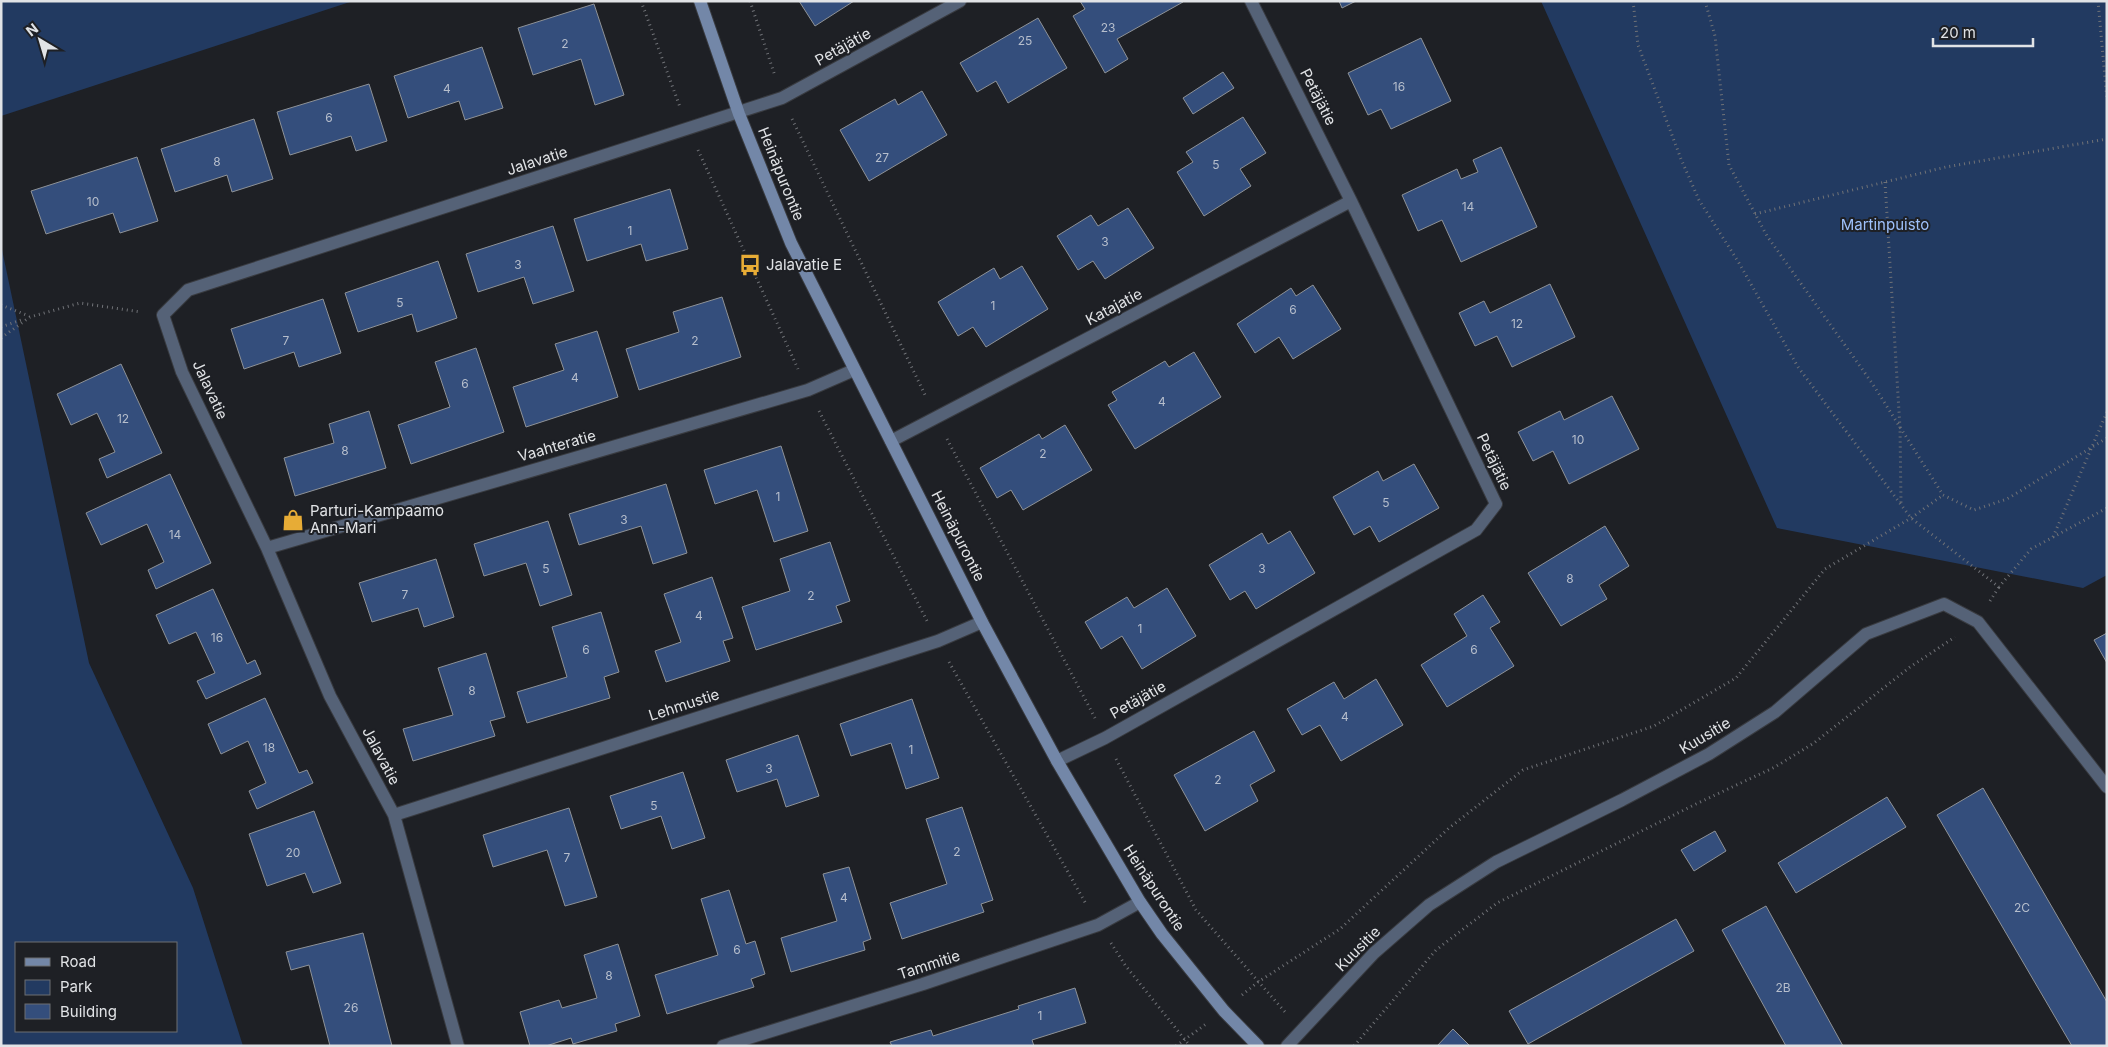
<svg xmlns="http://www.w3.org/2000/svg" width="2108" height="1047" viewBox="0 0 2108 1047" font-family="Inter,sans-serif">
<style>
.green{fill:#223a61;fill-rule:evenodd}
.building{fill:#344e7c;stroke:#8e9297}
.lines{fill:none;stroke-linecap:round;stroke-linejoin:round}
.street-casing{stroke:#393b40;stroke-width:14}
.secondary-casing{stroke:#393b40;stroke-width:14}
.path{stroke:#707277;stroke-width:3;stroke-dasharray:1 4;stroke-linecap:butt}
.street{stroke:#556277;stroke-width:12}
.secondary{stroke:#7387a8;stroke-width:12}
.labels{text-anchor:middle;stroke-width:4;stroke-linejoin:round;paint-order:stroke}
.number-label{font-size:12px;fill:#b6becc}
.street-label{font-size:15px;fill:#e1e3e6;stroke:#1e2025}
.park-label{font-size:15px;fill:#9ec0fa;stroke:#1e2025}
.poi-label{font-size:15px;fill:#e1e3e6;stroke:#1e2025;text-anchor:start}
</style>
<rect width="100%" height="100%" fill="#1e2025"/>
<path class="green" d="M 1,1 L 353,1 L 1,116 Z
M 1541,1 L 2107,1 L 2107,575 L 2083,588 L 1777,528 Z
M 1,245 L 89,663 L 193,888 L 243,1046 L 1,1046 ZM 16,943 L 176,943 L 176,1031 L 16,1031 Z"/>
<path class="building" d="M 799,1 L 854,1 L 815,26 Z
M 1080,1 L 1183,1 L 1183,2 L 1117,39 L 1128,59 L 1105,73 L 1073,16 L 1085,9 Z
M 1339,1 L 1356,1 L 1342,8 Z
M 594,4 L 624,95 L 595,105 L 581,59 L 533,75 L 518,28 Z
M 1038,18 L 1067,68 L 1008,103 L 996,81 L 977,92 L 960,63 Z
M 1421,38 L 1451,101 L 1391,129 L 1381,109 L 1368,115 L 1348,73 Z
M 482,47 L 503,108 L 465,120 L 459,101 L 408,118 L 394,76 Z
M 1223,72 L 1234,88 L 1193,114 L 1183,98 Z
M 369,84 L 387,141 L 356,151 L 351,136 L 290,155 L 277,112 Z
M 922,91 L 947,135 L 869,181 L 840,130 L 895,99 L 898,105 Z
M 1243,117 L 1266,153 L 1240,169 L 1251,186 L 1204,216 L 1177,172 L 1193,162 L 1186,152 Z
M 254,119 L 273,179 L 232,192 L 227,175 L 175,192 L 161,149 Z
M 1501,147 L 1537,227 L 1461,262 L 1442,220 L 1418,231 L 1402,195 L 1457,169 L 1461,179 L 1478,172 L 1473,160 Z
M 137,157 L 158,221 L 120,233 L 113,213 L 46,234 L 31,191 Z
M 670,189 L 688,249 L 646,261 L 641,244 L 587,261 L 574,219 Z
M 1128,208 L 1154,248 L 1105,279 L 1093,261 L 1078,270 L 1057,236 L 1091,215 L 1098,226 Z
M 553,226 L 574,291 L 533,304 L 524,277 L 478,292 L 466,254 Z
M 438,261 L 457,318 L 417,332 L 412,314 L 358,332 L 345,293 Z
M 1022,266 L 1048,309 L 986,347 L 973,327 L 958,336 L 938,302 L 994,268 L 1000,279 Z
M 1550,284 L 1575,337 L 1512,367 L 1497,336 L 1475,346 L 1459,313 L 1484,301 L 1490,313 Z
M 1313,285 L 1341,329 L 1293,359 L 1279,337 L 1255,353 L 1237,324 L 1291,288 L 1296,296 Z
M 722,297 L 741,357 L 639,390 L 626,349 L 679,332 L 673,312 Z
M 323,299 L 341,353 L 299,367 L 294,352 L 244,369 L 231,329 Z
M 597,331 L 618,397 L 526,427 L 513,387 L 564,370 L 555,344 Z
M 476,348 L 504,432 L 411,464 L 398,425 L 450,407 L 435,362 Z
M 1194,352 L 1221,397 L 1135,449 L 1108,405 L 1117,400 L 1112,392 L 1165,361 L 1169,367 Z
M 121,364 L 162,453 L 107,478 L 99,459 L 115,452 L 97,413 L 71,425 L 57,394 Z
M 1612,396 L 1639,449 L 1569,484 L 1553,451 L 1533,461 L 1518,432 L 1560,411 L 1564,420 Z
M 369,411 L 386,468 L 295,496 L 284,458 L 334,443 L 329,424 Z
M 1065,425 L 1092,470 L 1023,510 L 1011,490 L 997,498 L 980,468 L 1039,434 L 1042,439 Z
M 781,446 L 808,531 L 774,542 L 757,490 L 715,504 L 704,470 Z
M 1414,464 L 1439,508 L 1379,542 L 1370,526 L 1354,535 L 1333,497 L 1378,471 L 1383,481 Z
M 170,474 L 211,563 L 156,589 L 148,570 L 164,562 L 147,524 L 101,545 L 86,513 Z
M 666,484 L 687,553 L 653,564 L 641,526 L 579,545 L 569,514 Z
M 548,521 L 572,595 L 540,606 L 526,563 L 484,576 L 474,544 Z
M 1605,526 L 1629,566 L 1599,585 L 1607,599 L 1561,626 L 1528,573 Z
M 1290,531 L 1315,573 L 1256,609 L 1245,591 L 1230,600 L 1209,565 L 1262,533 L 1268,544 Z
M 830,542 L 850,601 L 836,606 L 842,622 L 756,650 L 742,607 L 790,591 L 780,559 Z
M 436,559 L 454,617 L 424,627 L 418,608 L 372,622 L 359,583 Z
M 712,577 L 733,638 L 723,641 L 730,661 L 666,682 L 655,651 L 681,642 L 664,594 Z
M 1167,588 L 1196,636 L 1142,669 L 1122,636 L 1101,649 L 1085,622 L 1127,597 L 1134,608 Z
M 213,589 L 247,664 L 255,660 L 261,674 L 206,699 L 197,681 L 215,673 L 196,632 L 169,644 L 156,615 Z
M 1483,595 L 1500,622 L 1490,628 L 1514,666 L 1447,707 L 1421,665 L 1467,636 L 1454,614 Z
M 601,612 L 619,672 L 604,677 L 610,698 L 527,723 L 517,692 L 567,677 L 552,627 Z
M 2107,633 L 2107,663 L 2094,640 Z
M 486,653 L 505,717 L 490,721 L 495,736 L 413,761 L 403,729 L 453,715 L 438,668 Z
M 1376,679 L 1403,725 L 1341,761 L 1320,725 L 1302,735 L 1287,709 L 1334,682 L 1344,699 Z
M 265,698 L 299,773 L 307,770 L 313,783 L 257,809 L 249,791 L 266,783 L 248,741 L 221,754 L 208,724 Z
M 912,699 L 939,778 L 906,789 L 891,743 L 851,756 L 840,724 Z
M 1254,731 L 1275,771 L 1250,785 L 1258,801 L 1205,831 L 1174,775 Z
M 798,735 L 819,796 L 786,807 L 777,779 L 737,792 L 726,760 Z
M 683,772 L 705,838 L 672,849 L 661,816 L 621,829 L 610,796 Z
M 1983,788 L 2107,1002 L 2107,1046 L 2072,1046 L 1937,815 Z
M 1887,797 L 1906,827 L 1796,893 L 1778,863 Z
M 962,807 L 993,900 L 981,904 L 984,912 L 902,939 L 890,903 L 947,884 L 926,819 Z
M 569,808 L 597,897 L 565,906 L 547,850 L 493,867 L 483,835 Z
M 314,811 L 341,883 L 313,893 L 305,873 L 267,886 L 249,834 Z
M 1715,831 L 1726,851 L 1694,871 L 1681,850 Z
M 849,867 L 871,939 L 863,942 L 865,950 L 791,972 L 781,938 L 837,921 L 823,874 Z
M 729,890 L 746,944 L 755,941 L 765,974 L 751,979 L 754,987 L 667,1014 L 655,975 L 718,955 L 701,899 Z
M 1766,906 L 1843,1046 L 1786,1046 L 1722,930 Z
M 1676,919 L 1694,951 L 1528,1044 L 1509,1011 Z
M 363,933 L 392,1046 L 330,1046 L 309,965 L 291,970 L 286,952 Z
M 618,944 L 640,1016 L 615,1024 L 617,1031 L 573,1044 L 571,1038 L 546,1046 L 530,1046 L 520,1012 L 559,1000 L 562,1008 L 597,998 L 584,955 Z
M 1075,988 L 1086,1023 L 1032,1040 L 1034,1046 L 892,1046 L 890,1042 L 931,1030 L 933,1036 L 1019,1009 L 1018,1006 Z
M 1453,1029 L 1470,1046 L 1437,1046 Z"/>
<g class="lines">
<g class="street-casing">
<path id="street" d="M 891,441 L 1351,201
M 267,548 L 808,390 L 854,370
M 1057,761 L 1105,738 L 1476,530 L 1496,504 L 1351,201 L 1251,1
M 394,815 L 938,641 L 982,622
M 458,1046 L 394,815 L 330,696 L 267,548 L 182,372 L 163,315 L 188,290 L 782,98 L 960,1
M 723,1046 L 923,984 L 1098,925 L 1140,902
M 1287,1046 L 1374,953 L 1429,905 L 1496,862 L 1622,800 L 1709,754 L 1775,712 L 1866,634 L 1944,604 L 1978,622 L 2107,787"/>
</g>
<g class="secondary-casing">
<path id="secondary" d="M 700,1 L 739,114 L 791,243 L 982,622 L 1057,761 L 1140,902 L 1162,934 L 1224,1011 L 1258,1046"/>
</g>
<path class="path" d="M 641,1 L 680,107
M 750,1 L 775,76
M 1633,1 L 1638,45 L 1681,159 L 1699,200 L 1739,263 L 1798,367 L 1911,518 L 1999,587 L 2031,549 L 2107,508
M 1705,1 L 1715,36 L 1729,165 L 1767,236 L 1872,383 L 1943,495 L 1974,510 L 2007,499 L 2107,438
M 2098,1 L 2107,100
M 792,119 L 926,397
M 698,150 L 798,369
M 1885,182 L 1900,428 L 1901,504
M 1755,214 L 1946,167 L 2107,139
M 1,305 L 29,316
M 1,327 L 24,319
M 1,338 L 30,317 L 80,303 L 141,312
M 819,411 L 927,621
M 947,439 L 1095,718
M 2053,537 L 2107,412
M 1990,601 L 1999,587
M 949,662 L 1086,904
M 1116,759 L 1196,910 L 1285,1012
M 1111,943 L 1125,965 L 1190,1046
M 1242,995 L 1258,982 L 1340,929 L 1449,828 L 1523,770 L 1654,726 L 1736,678 L 1825,569 L 1911,518 L 1943,495
M 1176,1046 L 1206,1024
M 1354,1046 L 1436,950 L 1497,903 L 1696,804 L 1775,767 L 1814,743 L 1910,667 L 1955,637"/>
<use href="#street" class="street"/>
<use href="#secondary" class="secondary"/>
</g>
<defs>
<g id="bus-bare" transform="scale(1.725)"><path d="M-5-6H5V4H4V6H2V4H-2V6H-4V4H-5ZM-3.5-4V0h7V-4ZM-3.5 1.2v1.5H-2V1.2ZM2 1.2v1.5H3.5V1.2Z" fill="#e7ac36" stroke="#1e2025" stroke-width="2.5" paint-order="stroke"/></g>
<g id="shop-bare" transform="scale(1.725)"><path d="M-5-2.5h2.3a2.7 3.5 0 0 1 5.4 0H5L5.5 6h-11ZM-1.5-2.5h3a1.5 2.3 0 0 0-3 0Z" fill="#e7ac36" stroke="#1e2025" stroke-width="2.5" paint-order="stroke"/></g>
</defs>
<g fill-rule="evenodd">
<use href="#bus-bare" x="750" y="265"/>
<use href="#shop-bare" x="293" y="520"/>
</g>
<g class="labels">
<g class="number-label">
<text x="1108" y="32">23</text>
<text x="1025" y="45">25</text>
<text x="565" y="48">2</text>
<text x="1399" y="91">16</text>
<text x="447" y="93">4</text>
<text x="329" y="122">6</text>
<text x="882" y="162">27</text>
<text x="217" y="166">8</text>
<text x="1216" y="169">5</text>
<text x="93" y="206">10</text>
<text x="1468" y="211">14</text>
<text x="630" y="235">1</text>
<text x="1105" y="246">3</text>
<text x="518" y="269">3</text>
<text x="400" y="307">5</text>
<text x="993" y="310">1</text>
<text x="1293" y="314">6</text>
<text x="1517" y="328">12</text>
<text x="286" y="345">7</text>
<text x="695" y="345">2</text>
<text x="575" y="382">4</text>
<text x="465" y="388">6</text>
<text x="1162" y="406">4</text>
<text x="123" y="423">12</text>
<text x="1578" y="444">10</text>
<text x="345" y="455">8</text>
<text x="1043" y="458">2</text>
<text x="778" y="501">1</text>
<text x="1386" y="507">5</text>
<text x="624" y="524">3</text>
<text x="175" y="539">14</text>
<text x="546" y="573">5</text>
<text x="1262" y="573">3</text>
<text x="1570" y="583">8</text>
<text x="405" y="599">7</text>
<text x="811" y="600">2</text>
<text x="699" y="620">4</text>
<text x="1140" y="633">1</text>
<text x="217" y="642">16</text>
<text x="586" y="654">6</text>
<text x="1474" y="654">6</text>
<text x="472" y="695">8</text>
<text x="1345" y="721">4</text>
<text x="269" y="752">18</text>
<text x="911" y="754">1</text>
<text x="769" y="773">3</text>
<text x="1218" y="784">2</text>
<text x="654" y="810">5</text>
<text x="957" y="856">2</text>
<text x="293" y="857">20</text>
<text x="567" y="862">7</text>
<text x="844" y="902">4</text>
<text x="2022" y="912">2C</text>
<text x="737" y="954">6</text>
<text x="609" y="980">8</text>
<text x="1783" y="992">2B</text>
<text x="351" y="1012">26</text>
<text x="1040" y="1020">1</text>
</g>
<g class="street-label">
<text transform="translate(843 47) rotate(-29)" y="5">Petäjätie</text>
<text transform="translate(1318 97) rotate(63)" y="5">Petäjätie</text>
<text transform="translate(537 161) rotate(-18)" y="5">Jalavatie</text>
<text transform="translate(781 174) rotate(68)" y="5">Heinäpurontie</text>
<text transform="translate(1114 307) rotate(-28)" y="5">Katajatie</text>
<text transform="translate(210 390) rotate(65)" y="5">Jalavatie</text>
<text transform="translate(557 446) rotate(-16)" y="5">Vaahteratie</text>
<text transform="translate(1494 462) rotate(65)" y="5">Petäjätie</text>
<text transform="translate(958 536) rotate(63)" y="5">Heinäpurontie</text>
<text transform="translate(1138 700) rotate(-29)" y="5">Petäjätie</text>
<text transform="translate(684 705) rotate(-18)" y="5">Lehmustie</text>
<text transform="translate(1705 736) rotate(-31)" y="5">Kuusitie</text>
<text transform="translate(381 756) rotate(62)" y="5">Jalavatie</text>
<text transform="translate(1154 888) rotate(57)" y="5">Heinäpurontie</text>
<text transform="translate(1358 949) rotate(-45)" y="5">Kuusitie</text>
<text transform="translate(929 965) rotate(-18)" y="5">Tammitie</text>
</g>
<g class="park-label">
<text x="1885" y="230">Martinpuisto</text>
</g>
<g class="poi-label">
<text x="766" y="270">Jalavatie E</text>
<text x="310" y="516">Parturi-Kampaamo<tspan x="310" dy="17">Ann-Mari</tspan></text>
</g>
</g>
<rect width="2108" height="1047" fill="none" stroke="#e1e3e6" stroke-width="5"/>
<rect x="15" y="942" width="162" height="90" fill="#1e2025" stroke="#6c6e72"/>
<rect x="25" y="958" width="25" height="8" fill="#7387a8" stroke="#6c6e72"/>
<text x="60" y="967" font-size="15" fill="#e1e3e6">Road</text>
<rect x="25" y="980" width="25" height="15" fill="#223a61" stroke="#6c6e72"/>
<text x="60" y="992" font-size="15" fill="#e1e3e6">Park</text>
<rect x="25" y="1004" width="25" height="15" fill="#344e7c" stroke="#6c6e72"/>
<text x="60" y="1017" font-size="15" fill="#e1e3e6">Building</text>
<g transform="translate(40 40) rotate(322)" stroke="#1e2025" stroke-width="4" paint-order="stroke">
<path d="M0-4L9 19L0 12L-9 19Z" fill="#e1e3e6"/>
<text y="-8" font-size="14" font-weight="bold" text-anchor="middle" fill="#e1e3e6">N</text>
</g>
<path d="M1933 38v8h100v-8" fill="none" stroke="#e1e3e6" stroke-width="2.5"/>
<text x="1940" y="38" font-size="15" fill="#e1e3e6" stroke="#1e2025" stroke-width="4" paint-order="stroke">20 m</text>
</svg>
